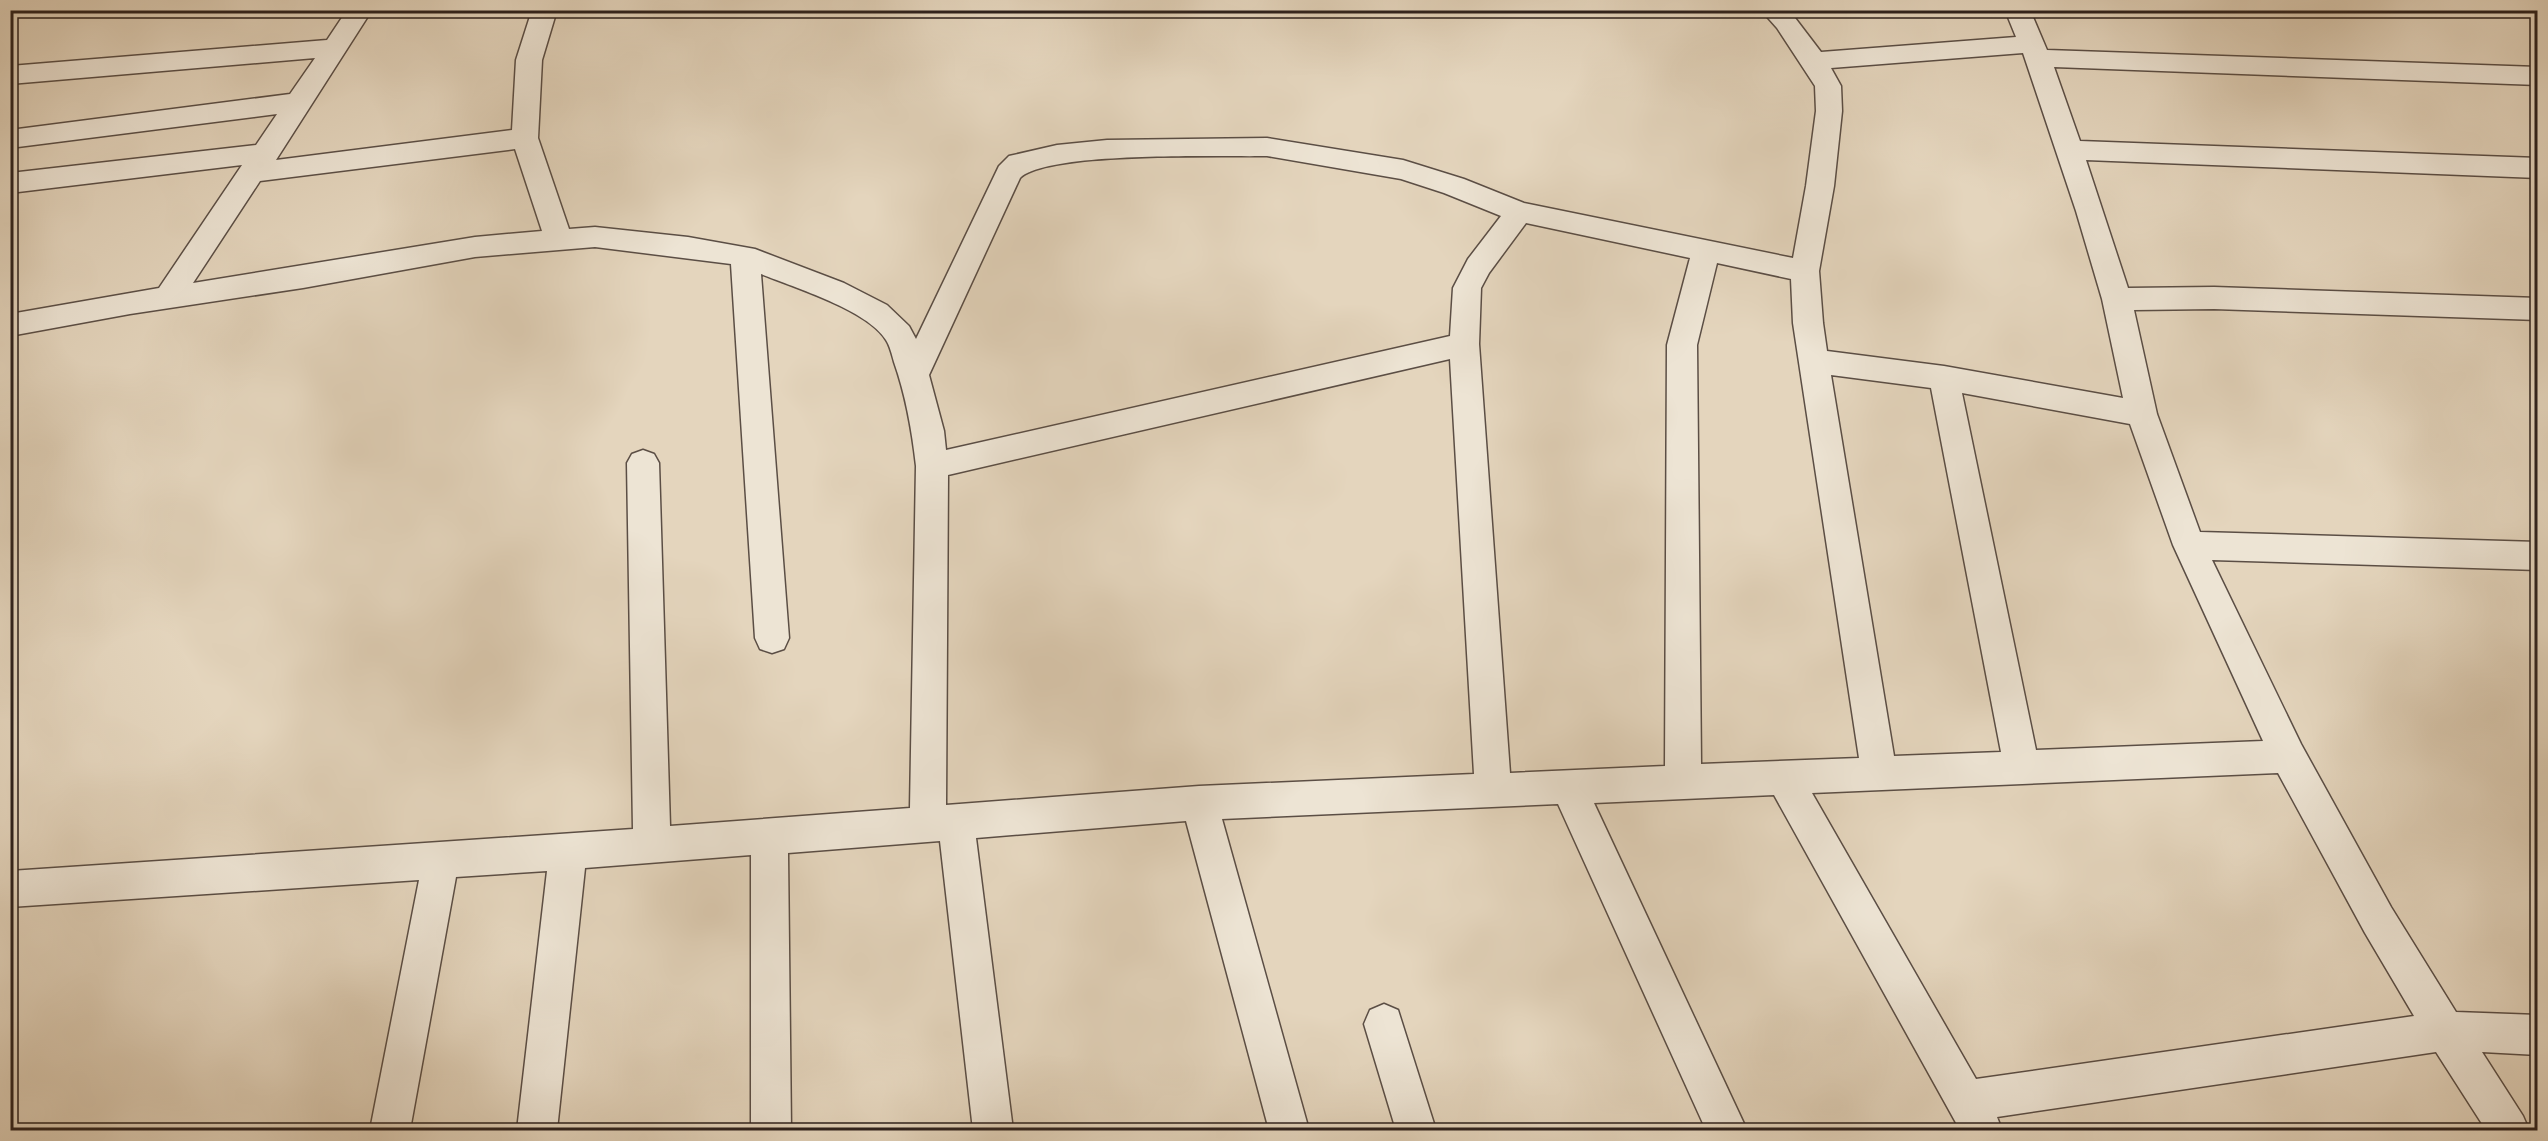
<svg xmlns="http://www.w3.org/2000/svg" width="2548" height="1141" viewBox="0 0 2548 1141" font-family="'IM FELL DW Pica',serif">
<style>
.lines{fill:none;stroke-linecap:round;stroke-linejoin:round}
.minor-casing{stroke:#5b4e45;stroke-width:3}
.minor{fill:#ede4d4;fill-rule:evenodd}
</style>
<rect width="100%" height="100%" fill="#e4d5bd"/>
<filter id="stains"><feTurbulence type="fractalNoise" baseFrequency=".00333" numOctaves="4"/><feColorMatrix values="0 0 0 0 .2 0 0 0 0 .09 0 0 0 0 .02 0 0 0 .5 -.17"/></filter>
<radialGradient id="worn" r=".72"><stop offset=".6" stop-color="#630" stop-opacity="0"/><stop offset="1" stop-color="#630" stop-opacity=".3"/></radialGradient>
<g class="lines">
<g class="minor-casing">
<path id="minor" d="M 347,10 L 372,10 L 276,160 L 512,130 L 516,60 L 532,10 L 557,10 L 542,60 L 538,138 L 569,229 L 595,227 L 688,237 L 755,249 L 844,283 L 887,305 L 909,326 L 916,339 L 999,166 L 1009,156 L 1057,145 L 1107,140 L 1267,138 L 1403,160 L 1464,179 L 1524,203 L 1793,258 L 1806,186 L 1816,111 L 1815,86 L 1777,28 L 1761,10 L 1789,10 L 1821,52 L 2016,37 L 2005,10 L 2030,10 L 2047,50 L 2538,67 L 2538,85 L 2054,67 L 2080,141 L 2538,158 L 2538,178 L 2086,160 L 2128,288 L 2214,287 L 2538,298 L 2538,320 L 2214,309 L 2134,310 L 2157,414 L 2200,532 L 2538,542 L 2538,570 L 2212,560 L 2301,744 L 2391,907 L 2456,1012 L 2538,1015 L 2538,1055 L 2482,1052 L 2523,1116 L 2529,1130 L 2486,1130 L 2436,1052 L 1997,1117 L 2002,1130 L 1960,1130 L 1774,795 L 1594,803 L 1747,1130 L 1706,1130 L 1558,804 L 1222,819 L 1309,1130 L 1269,1130 L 1186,821 L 976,838 L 1013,1130 L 973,1130 L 940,841 L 788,853 L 791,1130 L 751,1130 L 751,855 L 585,868 L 557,1130 L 517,1130 L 547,871 L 456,877 L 410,1130 L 370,1130 L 419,880 L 10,907 L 10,871 L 633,829 L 627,463 L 632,454 L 643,450 L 654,454 L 659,463 L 670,826 L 910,808 L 916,466 C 912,431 906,396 894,362 C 892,355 890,346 886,340 C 868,310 793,287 761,274 L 789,638 L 784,649 L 772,653 L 760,649 L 755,638 L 731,264 L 595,247 L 475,257 L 303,288 L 130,314 L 10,336 L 10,314 L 159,288 L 242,165 L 10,193 L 10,173 L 256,145 L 277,114 L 10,148 L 10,130 L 290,94 L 315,58 L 10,84 L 10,66 L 327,40 ZM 2023,53 L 2076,211 L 2102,299 L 2123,398 L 1944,366 L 1827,351 L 1823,323 L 1819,271 L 1834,186 L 1842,111 L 1841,86 L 1831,68 ZM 515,149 L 542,231 L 475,237 L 193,283 L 260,181 ZM 1267,156 L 1401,179 L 1444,193 L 1501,216 L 1468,259 L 1453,288 L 1450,336 L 946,450 L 944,431 L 929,375 L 1020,178 C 1048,151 1221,157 1267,156 ZM 1526,223 L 1690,258 L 1667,345 L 1665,766 L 1510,773 L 1479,344 L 1481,288 L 1489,273 ZM 1717,263 L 1791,279 L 1793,323 L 1859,758 L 1701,764 L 1697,345 ZM 1450,359 L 1474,774 L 1199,786 L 946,805 L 948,475 ZM 1831,375 L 1931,388 L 2001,752 L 1894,756 ZM 1962,393 L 2130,424 L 2173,545 L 2263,741 L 2036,750 ZM 2278,773 L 2365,933 L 2414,1016 L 1976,1079 L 1812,793 Z
M 1384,1004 L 1398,1010 L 1436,1130 L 1396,1130 L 1364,1024 L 1370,1010 Z"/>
</g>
<use href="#minor" class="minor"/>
</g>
<rect width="2548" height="1141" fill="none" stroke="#e4d5bd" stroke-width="36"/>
<rect x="12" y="12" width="2524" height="1117" fill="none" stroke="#2d211d" stroke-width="3"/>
<rect x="18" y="18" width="2512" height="1105" fill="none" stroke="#2d211d" stroke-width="1.5"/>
<rect width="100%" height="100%" filter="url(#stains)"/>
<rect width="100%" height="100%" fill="url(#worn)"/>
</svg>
